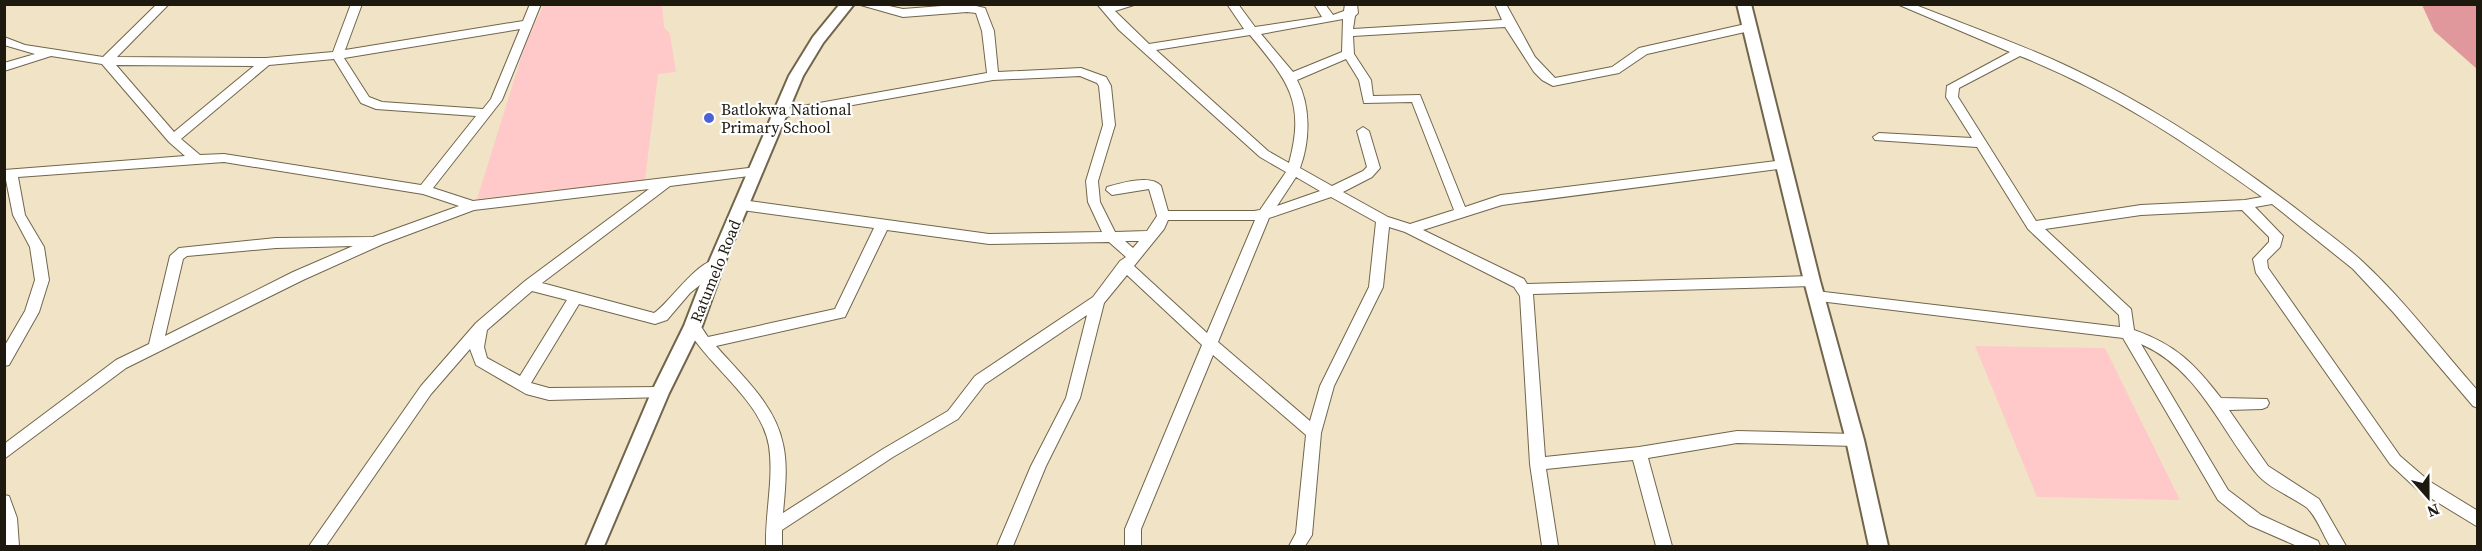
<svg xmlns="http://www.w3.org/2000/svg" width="2482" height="551" viewBox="0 0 2482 551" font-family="'Source Serif 4',serif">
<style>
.green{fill:#ffc8c9}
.forest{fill:#e0989c}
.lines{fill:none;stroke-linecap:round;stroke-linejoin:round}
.minor-casing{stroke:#71654b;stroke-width:2}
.tertiary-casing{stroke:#71654b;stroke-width:4}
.minor{fill:#fff;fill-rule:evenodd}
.tertiary{fill:#fff;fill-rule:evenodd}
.poi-dot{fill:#4e62d7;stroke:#fff;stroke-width:2}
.labels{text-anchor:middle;stroke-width:4.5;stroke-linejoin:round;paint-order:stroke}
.poi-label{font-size:16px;fill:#1d190e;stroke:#fff;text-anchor:start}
.street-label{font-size:16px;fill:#1d190e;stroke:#fff}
</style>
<rect width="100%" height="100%" fill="#f1e4c6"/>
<path class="green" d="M 544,4 L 662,5 L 664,27 L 670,34 L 676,72 L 658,74 L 645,180 L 477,199 L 525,45 Z
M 1975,346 L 2105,348 L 2180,500 L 2037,497 Z"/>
<path class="forest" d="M 2422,5 L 2477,5 L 2477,69 L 2434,31 Z"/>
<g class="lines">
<g class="minor-casing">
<path id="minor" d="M 157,4 L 169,4 L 117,57 L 266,58 L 333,52 L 351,4 L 362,4 L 345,50 L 523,21 L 530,4 L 541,4 L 502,100 L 433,188 L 473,201 L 757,167 L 761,168 L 763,171 L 761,174 L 757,175 L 670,186 L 542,283 L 654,313 C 669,304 701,254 721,260 L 723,264 L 721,268 L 690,293 L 667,320 L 655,324 L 579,304 L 531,383 L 549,388 L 660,387 L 665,389 L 667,393 L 665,397 L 549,400 L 526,394 L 476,365 L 470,349 L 431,394 L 326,546 L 309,546 L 421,386 L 476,323 L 525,281 L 649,189 L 474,210 L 383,244 L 303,280 L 126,368 L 4,459 L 4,444 L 116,360 L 149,344 L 170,256 L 179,248 L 276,238 L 373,237 L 459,206 L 423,194 L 224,162 L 18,177 L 25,215 L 44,247 L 49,280 L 39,312 L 9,365 L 4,366 L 4,347 L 25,311 L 35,280 L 30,247 L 13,215 L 4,170 L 185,156 L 169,142 L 102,64 L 51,56 L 4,71 L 4,63 L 35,54 L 4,45 L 4,37 L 25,45 L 103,57 ZM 520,29 L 491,99 L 483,109 L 382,102 L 369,97 L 344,58 ZM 334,59 L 361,103 L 376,109 L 476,116 L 421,185 L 224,154 L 200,155 L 181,139 L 269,65 ZM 116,65 L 254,66 L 174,132 ZM 353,246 L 293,272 L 165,336 L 183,259 L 187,256 L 276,248 ZM 532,291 L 567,300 L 520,376 L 487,358 L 484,347 L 487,330 Z
M 857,4 L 880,4 L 903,9 L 967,4 L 985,8 L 994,31 L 998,72 L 1081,68 L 1106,77 L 1111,86 L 1115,125 L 1098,181 L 1100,202 L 1115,232 L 1147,231 L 1157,216 L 1149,189 L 1112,195 L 1106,190 L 1107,187 C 1121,183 1151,174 1161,186 L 1168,211 L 1254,211 L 1260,210 L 1286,172 L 1260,157 L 1119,30 L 1097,4 L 1137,4 L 1115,11 L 1149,44 L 1244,29 L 1227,4 L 1238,4 L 1255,27 L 1322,17 L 1314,4 L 1325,4 L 1333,15 L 1344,11 L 1345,4 L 1357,4 L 1358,13 L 1355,16 L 1353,29 L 1502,20 L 1495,4 L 1506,4 L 1535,57 L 1555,78 L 1612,67 L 1639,48 L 1750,23 L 1754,24 L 1754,30 L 1647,54 L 1619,73 L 1553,86 L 1542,80 L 1534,72 L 1505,27 L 1353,36 L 1354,54 L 1371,80 L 1373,96 L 1420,95 L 1465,207 L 1501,195 L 1785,160 L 1791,164 L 1785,168 L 1502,205 L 1423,230 L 1524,279 L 1527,284 L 1812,276 L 1817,277 L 1819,281 L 1817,285 L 1812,286 L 1533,294 L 1545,457 L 1639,447 L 1737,431 L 1855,434 L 1860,436 L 1862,440 L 1860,444 L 1855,446 L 1737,443 L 1648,458 L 1672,546 L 1656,546 L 1633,460 L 1546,469 L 1558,546 L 1542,546 L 1530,464 L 1520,296 L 1514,287 L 1405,232 L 1389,227 L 1383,287 L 1334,386 L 1321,433 L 1312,535 L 1305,546 L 1289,546 L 1296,533 L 1306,435 L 1213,355 L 1141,529 L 1141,546 L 1125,546 L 1125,529 L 1202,345 L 1127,275 L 1104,303 L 1080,398 L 1046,466 L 1013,546 L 997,546 L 1031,466 L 1066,398 L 1087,315 L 985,384 L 958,419 L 893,457 L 782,530 L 782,546 L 766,546 C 765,513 774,479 769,446 C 761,399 707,366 686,326 L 688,322 C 699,319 702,329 708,337 L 835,309 L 874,228 L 742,210 L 737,208 L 736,205 L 737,202 L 742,200 L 989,234 L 1102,232 L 1088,202 L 1086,181 L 1103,125 L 1099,86 L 1097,83 L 1080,76 L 993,80 L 780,118 L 776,117 L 774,114 L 776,111 L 780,110 L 987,73 L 982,31 L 976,13 L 967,12 L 903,17 ZM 1343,19 L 1342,52 L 1293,72 L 1261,34 ZM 1250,35 C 1287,80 1306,101 1289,163 L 1268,151 L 1156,50 ZM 1346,59 L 1359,80 L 1364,103 L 1412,102 L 1454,210 L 1410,224 L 1388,217 L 1343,192 L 1372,177 L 1380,168 L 1369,131 L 1363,127 L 1357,131 L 1367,167 L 1363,171 L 1332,186 L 1300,168 C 1310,141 1311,106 1297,80 ZM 1296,177 L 1320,191 L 1277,206 ZM 1331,197 L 1376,222 L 1369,287 L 1320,386 L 1310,421 L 1218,342 L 1269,218 ZM 1168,220 L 1255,220 L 1207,333 L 1134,266 L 1164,229 ZM 887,230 L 989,244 L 1109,242 L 1126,257 L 1120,261 L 1093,297 L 975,376 L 948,411 L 883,449 L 783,513 C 785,490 788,466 783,444 C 775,404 741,375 716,346 L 845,317 ZM 1125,241 L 1139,241 L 1133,248 Z
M 1897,4 L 1913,4 C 1965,25 2019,43 2069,67 C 2153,106 2230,158 2303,214 C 2323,230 2345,245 2363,262 C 2405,301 2440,348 2478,391 L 2478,408 L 2473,406 L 2393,312 L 2353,269 L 2272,204 L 2255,207 L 2283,236 L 2280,247 L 2267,260 L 2268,268 L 2400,456 L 2429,481 L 2478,511 L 2478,527 L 2419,491 L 2390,464 L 2256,273 L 2253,259 L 2269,242 L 2269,237 L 2242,210 L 2141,215 L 2045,229 L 2131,309 L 2134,330 C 2176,345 2194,363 2221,398 L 2267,399 L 2269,403 L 2267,407 L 2262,409 L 2229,410 L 2268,466 L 2319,499 L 2346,546 L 2330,546 C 2323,535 2316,515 2306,507 C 2291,496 2268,488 2256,473 C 2219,427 2198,369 2141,344 L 2228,490 L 2261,515 L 2318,541 L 2320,546 L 2297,546 L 2249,525 L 2218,500 L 2123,338 L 1811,300 L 1809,296 L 1811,292 L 1816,291 L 2120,327 L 2119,315 L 2028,229 L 1977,147 L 1875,140 L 1873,137 L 1879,133 L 1972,138 L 1946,97 L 1947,86 L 2010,52 ZM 2020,56 C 2112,93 2182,140 2262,197 L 2245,200 L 2141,205 L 2036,221 L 1958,97 L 1959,88 Z
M 4,495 L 9,496 L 17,518 L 19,546 L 4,546 Z"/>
</g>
<g class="tertiary-casing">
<path id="tertiary" d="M 840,4 L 854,4 L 823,43 L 803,76 L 724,264 L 702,326 L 669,393 L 604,546 L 586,546 L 651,393 L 684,326 L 708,264 L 789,76 L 813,37 Z
M 1737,4 L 1751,4 L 1820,281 L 1864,440 L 1888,546 L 1869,546 L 1846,440 L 1804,281 Z"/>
</g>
<use href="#minor" class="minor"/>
<use href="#tertiary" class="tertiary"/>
</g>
<circle class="poi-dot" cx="709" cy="118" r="6"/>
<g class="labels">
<g class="poi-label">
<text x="721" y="115">Batlokwa National<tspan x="721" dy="18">Primary School</tspan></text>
</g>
<g class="street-label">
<text transform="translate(715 271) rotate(-68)" y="6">Ratumelo Road</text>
</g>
</g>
<rect width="2482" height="551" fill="none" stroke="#1d190e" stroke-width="12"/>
<g transform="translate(2428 497) rotate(159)" stroke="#ffffff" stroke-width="4.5" paint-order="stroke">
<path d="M0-4.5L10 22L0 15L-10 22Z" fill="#1d190e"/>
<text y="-9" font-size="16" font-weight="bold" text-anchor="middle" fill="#1d190e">N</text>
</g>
</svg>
